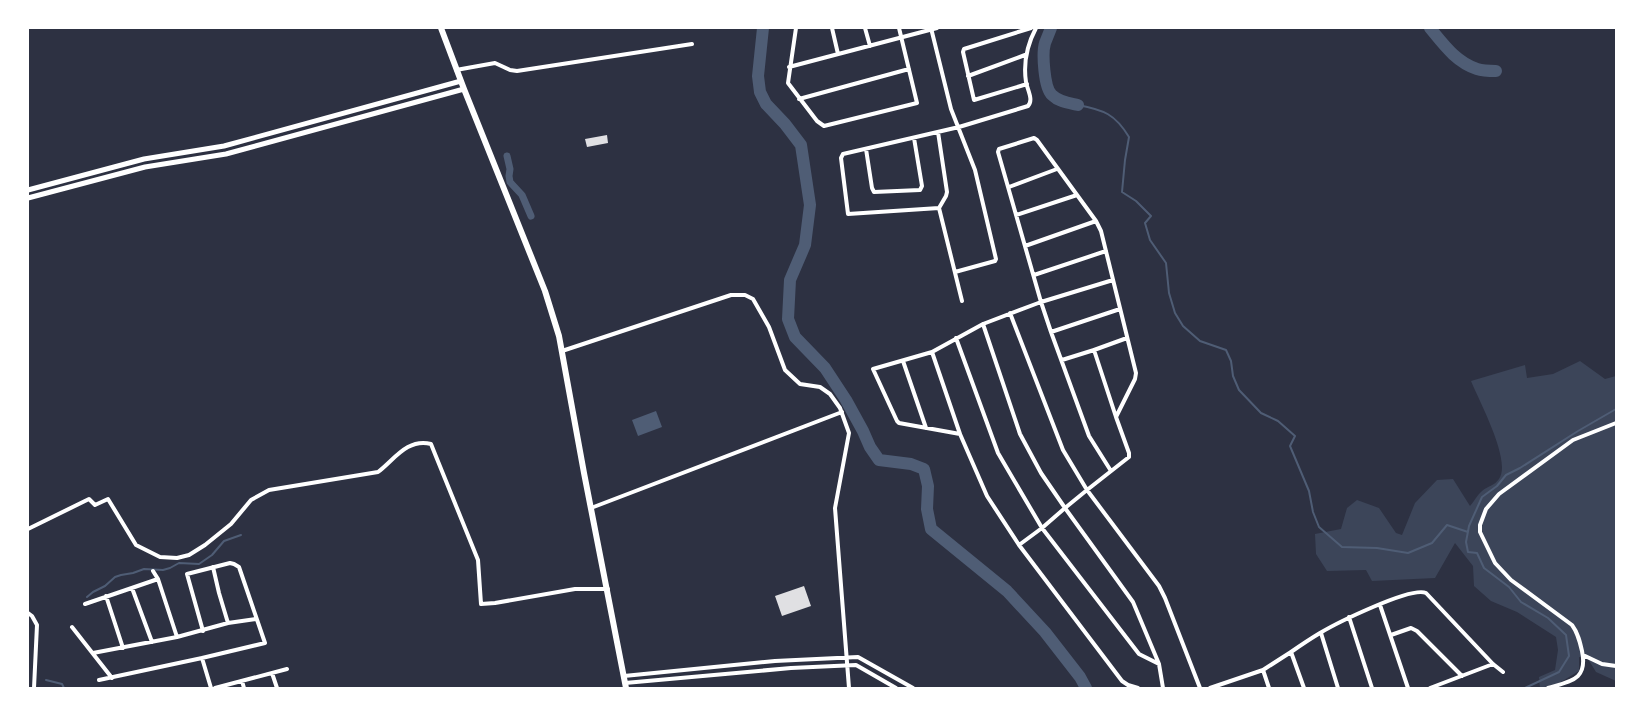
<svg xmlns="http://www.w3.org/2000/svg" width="1644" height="716" viewBox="0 0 1644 716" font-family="'Open Sans',sans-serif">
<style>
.green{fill:#3c4559}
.water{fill:#4f5d75}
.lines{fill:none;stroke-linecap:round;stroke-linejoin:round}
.stream{stroke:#4f5d75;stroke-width:2}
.canal{stroke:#4f5d75;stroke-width:7}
.river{stroke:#4f5d75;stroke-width:12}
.building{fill:#e0e0e3}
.minor{stroke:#fff;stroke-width:4}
.tertiary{stroke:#fff;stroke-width:5}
.secondary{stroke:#fff;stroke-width:6}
</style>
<rect width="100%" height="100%" fill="#2d3142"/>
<path class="green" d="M 1580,361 L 1605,379 L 1616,376 L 1616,681 L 1596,672 L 1588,659 L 1579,657 L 1579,671 C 1567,678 1554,688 1540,688 L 1539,677 L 1555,670 L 1558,650 L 1556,637 L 1517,612 L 1491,601 L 1474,586 L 1473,566 L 1455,543 L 1435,578 L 1372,581 L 1366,570 L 1327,571 L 1316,554 L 1315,534 L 1341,529 L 1347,508 L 1357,500 L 1379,508 L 1396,533 L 1402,535 L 1415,503 L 1437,480 L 1453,479 L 1470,506 C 1474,502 1477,495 1482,491 C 1488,486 1494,486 1499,479 C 1512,461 1479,401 1471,381 L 1525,365 L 1527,378 L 1553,374 Z"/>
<path class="water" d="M 656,411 L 662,427 L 638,436 L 632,420 Z"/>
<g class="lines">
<path class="stream" d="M 1078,105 C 1104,110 1115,114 1129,137 L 1125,160 L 1122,192 L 1136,201 L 1151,216 L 1145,223 L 1150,240 L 1166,263 L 1169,293 L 1175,313 L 1183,326 L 1200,341 L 1226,350 L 1231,361 L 1233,376 L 1239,390 L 1261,413 L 1278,421 L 1295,436 L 1290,446 L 1309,491 L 1313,512 L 1319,527 L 1342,547 L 1377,548 L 1408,553 L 1432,543 L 1447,525 L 1468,532
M 87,597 L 93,592 L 105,586 L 115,577 L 121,575 L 133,573 L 144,569 L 163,570 L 170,568 L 179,563 L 199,564 L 212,555 L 224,541 L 241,535
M 46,680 L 62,684 L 64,688
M 1525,688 L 1559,672 L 1569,656 L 1566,635 L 1548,618 L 1521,602 L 1509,587 L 1484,568 L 1477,553 L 1468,552 L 1466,542 L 1469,526 L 1482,497 L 1497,486 L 1506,475 L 1520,468 L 1578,431 L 1616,409"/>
<path class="canal" d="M 507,156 L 510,169 L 509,176 L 510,182 L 522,195 L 531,216"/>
<path class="river" d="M 763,28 L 758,76 L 760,92 L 766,104 L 785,124 L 801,145 L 810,205 L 805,245 L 790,280 L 788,319 L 795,337 L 825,368 L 846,400 L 863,431 L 870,447 L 879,460 L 911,464 L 924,469 L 928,486 L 927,509 L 931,529 L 1007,591 L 1045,632 L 1080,677 L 1086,688
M 1051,28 C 1049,33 1047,38 1045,43 C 1042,53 1044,88 1052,95 C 1059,102 1069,103 1078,105
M 1430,28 C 1444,45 1456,62 1477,69 C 1483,71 1490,71 1496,71"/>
</g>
<path class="building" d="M 607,135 L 608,143 L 587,147 L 585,139 Z
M 804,586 L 811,606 L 782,616 L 775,596 Z"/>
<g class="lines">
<path class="minor" d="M 796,28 L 788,83 L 817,121 L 824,126 L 917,103 L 899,28
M 832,28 L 838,54
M 865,28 L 870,46
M 931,28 L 951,109 L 975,170 L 996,259 L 995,261 L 955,272
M 789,67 L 937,28
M 456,70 L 495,63 L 510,70 L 517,71 L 692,44
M 968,76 L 1025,55
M 1027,84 L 974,100 L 963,52 L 964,49 L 1031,28
M 799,99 L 909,69
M 938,132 L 947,192 L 946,196 L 939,208 L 962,301
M 866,149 L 872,188 L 874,192 L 920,190 L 922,186 L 914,138
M 1009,187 L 1057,169
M 939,208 L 848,214 L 841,158 L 843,154 L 959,127 L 1028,106 C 1034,100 1027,89 1026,82 C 1023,62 1027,45 1036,28
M 1016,215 L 1077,195
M 1025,246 L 1096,221
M 1034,275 L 1106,251
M 1113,280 L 1041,302 L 1051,332 L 1120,309
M 1010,313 L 1063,450 L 1087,490 L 1129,457 L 1129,453 L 1116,417 L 1135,379 L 1136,373 L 1101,231 L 1096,221 L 1037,140 L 1034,138 L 999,149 L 998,152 L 1041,302 L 983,324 L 932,352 L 873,369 L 897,421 L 899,423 L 960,434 L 987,496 L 1019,545 L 1122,681 L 1128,685 L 1138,688
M 983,324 L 1020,434 L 1041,473 L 1065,508 L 1042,528 L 1019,545
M 1051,332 L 1089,436 L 1111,471
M 956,338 L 998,453 L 1042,528 L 1139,654 L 1159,664 L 1163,688
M 1094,350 L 1127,338
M 562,351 L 731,295 L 745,295 L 753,299 L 769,327 L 785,370 L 800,384 L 820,387 L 830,394 L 840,408 L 849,433 L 835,508 L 849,688
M 932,352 L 960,434
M 1062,360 L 1094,350 L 1116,417
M 903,361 L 926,428
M 591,508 L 842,412
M 28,529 L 89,499 L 95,505 L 108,499 L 136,545 L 160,557 L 177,558 L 189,555 L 205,545 L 231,524 L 251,500 L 269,490 L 378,472 C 394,460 407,438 431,444 L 435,454 L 478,560 L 481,604 L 495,603 L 575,589 L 608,589
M 213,567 L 219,593 L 228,623
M 153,571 L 158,579 L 177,637
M 132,588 L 152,642
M 106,596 L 123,648
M 85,604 L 158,579
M 1380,605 L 1408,688
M 28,613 L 32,616 L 37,625 L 34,688
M 1349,617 L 1372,688
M 72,627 L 112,678
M 1321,633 L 1338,688
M 1391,635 L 1411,628 L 1417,631 L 1462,676
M 93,653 L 177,637 L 228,623 L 256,619
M 1583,655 L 1602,664 L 1616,666
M 202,658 L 211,688
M 1159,664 L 1133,602 L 1065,508 L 1087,490 L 1159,586 L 1165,598 L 1200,688
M 272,673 L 277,688
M 624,676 L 775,661 L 858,657 L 913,688
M 99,680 L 202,658 L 265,643 L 239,567 L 234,564 L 230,563 L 187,574 L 203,631
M 242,681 L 244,688
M 625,683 L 791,668 L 856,665 L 896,688
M 215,688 L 287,669
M 1210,688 L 1263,670
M 1269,688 L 1263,670 L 1291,652
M 1304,688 L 1291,652 C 1301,645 1310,639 1320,633 C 1335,624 1411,586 1426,593 L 1493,664 L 1503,672
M 1430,688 L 1493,664
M 1548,688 C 1571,681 1588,680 1582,651 C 1580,642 1578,633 1572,625 L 1511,580 L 1495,563 L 1480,532 L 1480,525 L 1486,509 L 1499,494 L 1573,440 L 1616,423"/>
<path class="tertiary" d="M 28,190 L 144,159 L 224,146 L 461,81
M 28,198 L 145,167 L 226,154 L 464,89"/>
<path class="secondary" d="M 441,28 L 464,89 L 545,291 L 559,336 L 584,473 L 626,688"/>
</g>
<rect width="1644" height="716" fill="none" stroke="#ffffff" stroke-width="58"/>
</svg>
